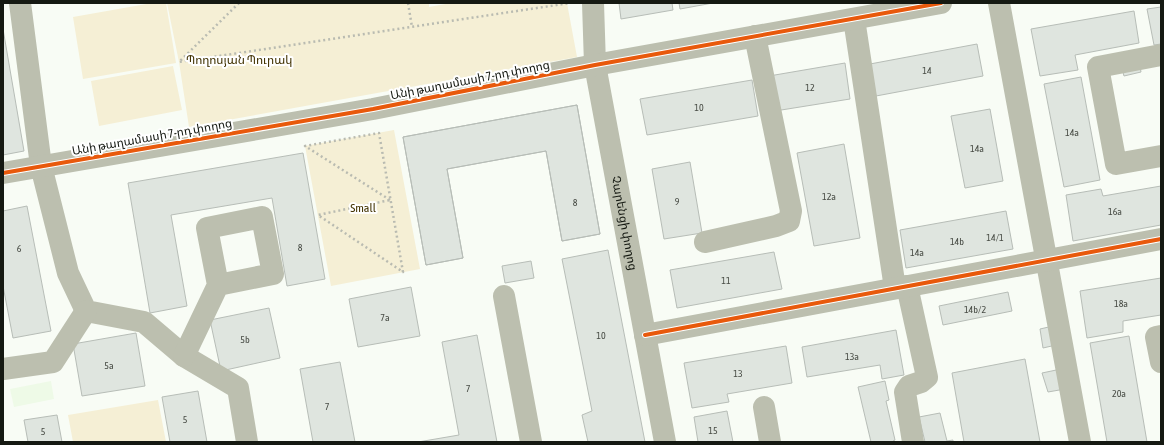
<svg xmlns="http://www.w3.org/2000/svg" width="1164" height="445" viewBox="0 0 1164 445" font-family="'Asap Condensed','Noto Sans Armenian',sans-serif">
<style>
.built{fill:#eefae7}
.green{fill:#f5efd5}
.building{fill:#dfe5df;stroke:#b7bdb7}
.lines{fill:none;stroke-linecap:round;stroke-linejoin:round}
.path{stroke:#b9bbb1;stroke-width:2.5;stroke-dasharray:2 3;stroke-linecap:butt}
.minor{stroke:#bcbfaf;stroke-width:22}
.cycleway-casing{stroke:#fff;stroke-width:6}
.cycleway{stroke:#e8590c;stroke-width:4}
.labels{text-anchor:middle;stroke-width:4;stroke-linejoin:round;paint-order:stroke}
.number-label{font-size:10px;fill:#484c45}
.park-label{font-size:12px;fill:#413200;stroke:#fff}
.street-label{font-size:12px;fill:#151912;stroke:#fff}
</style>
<rect width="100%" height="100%" fill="#f8fcf5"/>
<path class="built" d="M 51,381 L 54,399 L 14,407 L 10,389 Z"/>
<path class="green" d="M 152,3 L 166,3 L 176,63 L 83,79 L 73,17 Z
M 167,3 L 429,3 L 429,7 L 451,3 L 567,3 L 577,57 L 189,127 L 179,62 Z
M 173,66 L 182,110 L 99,126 L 91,81 Z
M 394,130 L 420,269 L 331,286 L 305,146 Z
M 158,400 L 166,442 L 73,442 L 68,415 Z"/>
<path class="building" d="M 619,3 L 672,3 L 673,10 L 621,19 Z
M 679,3 L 713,3 L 680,9 Z
M 1161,7 L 1161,44 L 1154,45 L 1147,9 Z
M 1134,11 L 1139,43 L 1075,55 L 1078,70 L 1040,76 L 1031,29 Z
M 3,29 L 24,151 L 3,155 Z
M 977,44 L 983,76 L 876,96 L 870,64 Z
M 1139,61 L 1141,72 L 1124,76 L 1121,65 Z
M 845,63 L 850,99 L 775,111 L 769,76 Z
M 1081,77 L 1100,180 L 1064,187 L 1044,84 Z
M 752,80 L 758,116 L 647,135 L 640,99 Z
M 577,105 L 600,234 L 562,241 L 546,151 L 447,169 L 463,258 L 426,265 L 403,137 Z
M 577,105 L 600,234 L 562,241 L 546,151 L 447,169 L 463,258 L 426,265 L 403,137 Z
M 990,109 L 1003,181 L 965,188 L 951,116 Z
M 844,144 L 860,238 L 814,246 L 797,153 Z
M 303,153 L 325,279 L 287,286 L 272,198 L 171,215 L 187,306 L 150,313 L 128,183 Z
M 690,162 L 702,233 L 664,239 L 652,169 Z
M 1161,186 L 1161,225 L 1073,241 L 1066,195 L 1101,189 L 1103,196 Z
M 27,206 L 51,331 L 13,338 L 3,286 L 3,211 Z
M 1006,211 L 1013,249 L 906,268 L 900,230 Z
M 608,250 L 645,442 L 588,442 L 582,415 L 592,411 L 562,259 Z
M 774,252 L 782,289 L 677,308 L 670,270 Z
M 531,261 L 534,278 L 505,283 L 502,266 Z
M 1161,278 L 1161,315 L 1123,321 L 1123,332 L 1087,338 L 1080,291 Z
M 411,287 L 420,336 L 358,347 L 349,299 Z
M 1008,292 L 1012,311 L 943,325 L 939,306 Z
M 269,308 L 280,358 L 221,371 L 210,320 Z
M 1053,326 L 1056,345 L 1043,348 L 1040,329 Z
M 896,330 L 904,375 L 882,379 L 880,365 L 807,377 L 802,347 Z
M 136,333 L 145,386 L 82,396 L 73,344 Z
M 477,335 L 497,442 L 418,442 L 459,435 L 442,342 Z
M 1129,336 L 1147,442 L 1107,442 L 1090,343 Z
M 786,346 L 792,383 L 727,394 L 729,402 L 692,408 L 684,363 Z
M 1025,359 L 1040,442 L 964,442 L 952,373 Z
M 340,362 L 355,442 L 313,442 L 300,369 Z
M 1061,369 L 1065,389 L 1048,392 L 1042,373 Z
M 885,381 L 889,400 L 886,401 L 895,440 L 893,441 L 893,442 L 871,442 L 858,387 Z
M 198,391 L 207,442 L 170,442 L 162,397 Z
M 727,411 L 733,442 L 698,442 L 694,417 Z
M 940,413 L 947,441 L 953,440 L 953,442 L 925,442 L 919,417 Z
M 57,415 L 62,442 L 28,442 L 24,420 Z"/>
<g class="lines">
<path class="path" d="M 239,3 L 179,62 L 570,3
M 408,3 L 412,27
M 390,200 L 305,146 L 379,133 L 403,272 L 318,215 L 390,200"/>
<g class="minor">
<path d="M 20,3 L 41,166 L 68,273 L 86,311 L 144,322 L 184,356 L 238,388 L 247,442"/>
<path id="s1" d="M 593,3 L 595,65 L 665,442"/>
<path d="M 999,3 L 1080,442"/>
<path d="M 854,19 L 895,288"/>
<path d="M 1161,55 L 1098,67 L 1116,164 L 1161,156"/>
<path d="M 3,173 L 373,109 L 595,65 L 941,3"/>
<path d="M 705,242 L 776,226 L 789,221 L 791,211 L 755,36"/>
<path d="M 907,286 L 927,377 L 921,382 L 909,386 L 905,392 L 913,442"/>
<path d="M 504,296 L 531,442"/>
<path d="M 645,335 L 1161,239"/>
<path d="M 1161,336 L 1156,337 L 1161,362"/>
<path d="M 184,356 L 218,285 L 207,228 L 262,217 L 273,274 L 218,285"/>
<path d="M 3,369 L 53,362 L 86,311"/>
<path d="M 764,407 L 770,442"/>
</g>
<g class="cycleway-casing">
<path id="cycleway" d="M 3,173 L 373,109 L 595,65 L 941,3
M 645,335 L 1161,239"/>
</g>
<use href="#cycleway" class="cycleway"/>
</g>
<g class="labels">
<g class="number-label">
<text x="927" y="74">14</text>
<text x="810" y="91">12</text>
<text x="699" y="111">10</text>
<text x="1072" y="136">14a</text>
<text x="977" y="152">14a</text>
<text x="829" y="200">12a</text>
<text x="677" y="205">9</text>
<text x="575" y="206">8</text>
<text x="1115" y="215">16a</text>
<text x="995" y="241">14/1</text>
<text x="957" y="245">14b</text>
<text x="300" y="251">8</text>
<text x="19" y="252">6</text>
<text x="917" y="256">14a</text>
<text x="726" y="284">11</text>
<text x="1121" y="307">18a</text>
<text x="975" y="313">14b/2</text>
<text x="385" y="321">7a</text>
<text x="601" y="339">10</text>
<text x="245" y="343">5b</text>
<text x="852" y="360">13a</text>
<text x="109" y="369">5a</text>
<text x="738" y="377">13</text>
<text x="468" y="392">7</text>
<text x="1119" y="397">20a</text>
<text x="327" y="410">7</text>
<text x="185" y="423">5</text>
<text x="713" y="434">15</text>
<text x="43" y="435">5</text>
</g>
<g class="park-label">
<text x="239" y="64">Պողոսյան Պուրակ</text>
<text x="363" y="212">Small</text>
</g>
<g class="street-label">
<text transform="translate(470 80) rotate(-11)" y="4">Անի թաղամասի 7-րդ փողոց</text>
<text transform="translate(152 137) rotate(-10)" y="4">Անի թաղամասի 7-րդ փողոց</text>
<text dy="4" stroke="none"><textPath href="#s1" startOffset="223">Չարենցի փողոց</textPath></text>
</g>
</g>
<rect width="1164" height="445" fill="none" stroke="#151912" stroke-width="8"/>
</svg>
